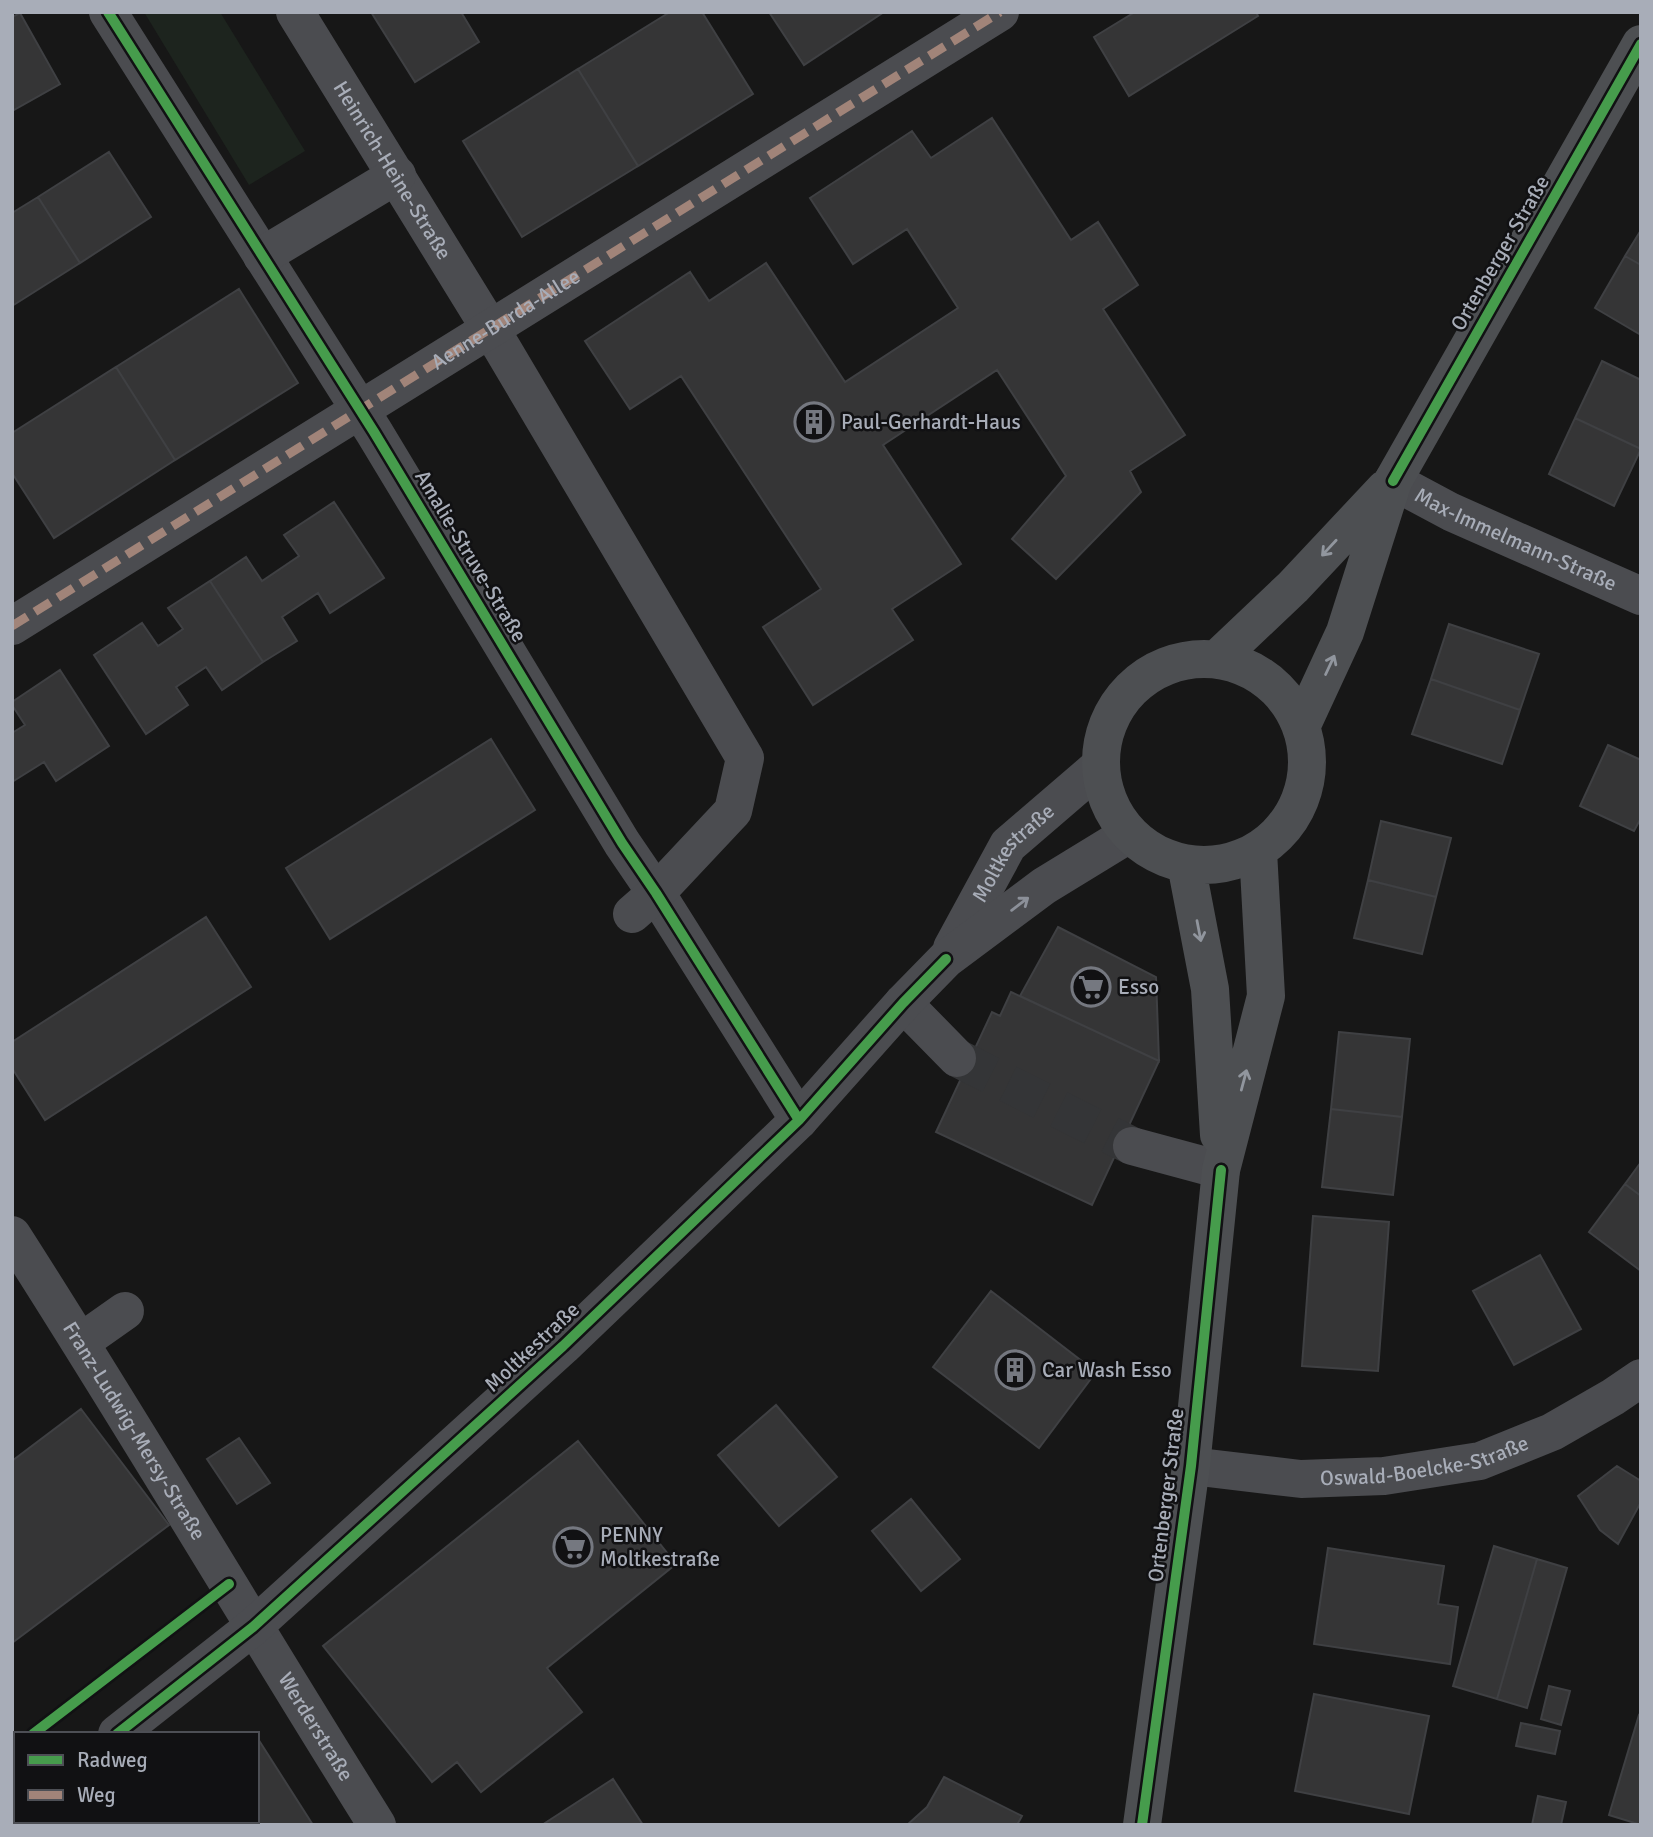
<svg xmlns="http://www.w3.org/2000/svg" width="1653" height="1837" viewBox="0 0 1653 1837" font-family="Signika,sans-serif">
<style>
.green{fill:#1d241e}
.building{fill:#353536;stroke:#3f4043;stroke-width:2}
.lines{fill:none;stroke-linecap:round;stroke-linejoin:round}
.minor-tunnel{stroke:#343537;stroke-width:38;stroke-dasharray:38 19;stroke-linecap:butt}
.minor{stroke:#4b4c50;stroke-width:38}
.major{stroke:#4d4f52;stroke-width:38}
.quiet{stroke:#a18479;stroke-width:9;stroke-dasharray:18 9;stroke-linecap:butt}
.cycleway-casing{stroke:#111113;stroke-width:15}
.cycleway{stroke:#469c4c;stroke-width:10}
.oneway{stroke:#91969e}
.oneway2{stroke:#8c9099}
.labels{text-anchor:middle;stroke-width:5;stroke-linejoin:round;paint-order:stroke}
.street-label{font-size:21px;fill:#a8adb8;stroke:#111113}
.poi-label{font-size:21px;fill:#a8adb8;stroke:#111113;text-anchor:start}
</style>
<rect width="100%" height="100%" fill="#171717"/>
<path class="green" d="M 144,12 L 220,12 L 305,151 L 249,185 Z"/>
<path class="building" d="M 371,12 L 461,12 L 479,42 L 415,82 Z
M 670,12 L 702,12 L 753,94 L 638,166 L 578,69 Z
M 769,12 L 884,12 L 804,65 Z
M 1135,12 L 1256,12 L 1258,16 L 1129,96 L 1094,37 Z
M 20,13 L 60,84 L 12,111 L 12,17 Z
M 578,69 L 638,166 L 522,237 L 463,141 Z
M 992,118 L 1071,240 L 1098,222 L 1138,285 L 1103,309 L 1185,435 L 1130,471 L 1141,492 L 1056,579 L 1012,539 L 1066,476 L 997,370 L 883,445 L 961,564 L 892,609 L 913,640 L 813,705 L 763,627 L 821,589 L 681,376 L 630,409 L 585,341 L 690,272 L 709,301 L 766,263 L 845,382 L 958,308 L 907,229 L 853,264 L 810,198 L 912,131 L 931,158 Z
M 109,152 L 151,217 L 80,263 L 38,197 Z
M 38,197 L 80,263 L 12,306 L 12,213 Z
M 1641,230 L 1641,265 L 1625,256 Z
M 1625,256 L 1641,265 L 1641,335 L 1595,308 Z
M 239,289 L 298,383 L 175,460 L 116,367 Z
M 1602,361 L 1641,380 L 1641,449 L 1575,418 Z
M 116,367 L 175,460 L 54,538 L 12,473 L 12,433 Z
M 1575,418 L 1641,449 L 1614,506 L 1549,474 Z
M 334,502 L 384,578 L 330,613 L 318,593 L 282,617 L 297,641 L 263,662 L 210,581 L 246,557 L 262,581 L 299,556 L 284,535 Z
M 210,581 L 263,662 L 222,690 L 206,667 L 176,687 L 188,705 L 146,734 L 94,655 L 142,623 L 158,646 L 183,629 L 168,608 Z
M 1449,624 L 1539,654 L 1520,710 L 1431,679 Z
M 60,670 L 109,746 L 56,781 L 44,762 L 12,782 L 12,733 L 25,725 L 12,705 L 12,702 Z
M 1431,679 L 1520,710 L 1502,764 L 1412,734 Z
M 491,739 L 535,810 L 330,939 L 286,868 Z
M 1608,745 L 1641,760 L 1641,818 L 1634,831 L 1580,806 Z
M 1381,821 L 1451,838 L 1436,897 L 1368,880 Z
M 1368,880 L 1436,897 L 1422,954 L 1354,938 Z
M 206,917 L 251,987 L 45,1120 L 12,1068 L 12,1042 Z
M 1058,927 L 1156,977 L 1159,1061 L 1020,996 Z
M 1011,992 L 1159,1061 L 1092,1205 L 936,1132 L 992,1012 L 1000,1016 Z
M 1339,1032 L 1410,1039 L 1402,1117 L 1331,1109 Z
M 1331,1109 L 1402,1117 L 1393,1195 L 1322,1187 Z
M 1641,1162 L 1641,1196 L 1625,1184 Z
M 1625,1184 L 1641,1196 L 1641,1271 L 1589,1232 Z
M 1313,1216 L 1389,1222 L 1378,1371 L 1302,1366 Z
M 1540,1255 L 1581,1329 L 1514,1365 L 1473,1291 Z
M 991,1291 L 1096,1372 L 1039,1448 L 933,1367 Z
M 776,1405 L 837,1477 L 779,1526 L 718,1455 Z
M 81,1409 L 169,1525 L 12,1643 L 12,1461 Z
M 239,1438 L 270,1483 L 237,1504 L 207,1459 Z
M 578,1441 L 676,1564 L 547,1668 L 582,1712 L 481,1792 L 457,1762 L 432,1782 L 323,1646 Z
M 1617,1466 L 1641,1481 L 1641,1502 L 1618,1544 L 1600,1530 L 1578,1496 Z
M 911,1499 L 960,1559 L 921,1591 L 872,1531 Z
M 1494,1546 L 1537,1559 L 1497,1699 L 1453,1686 Z
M 1328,1548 L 1444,1566 L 1438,1604 L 1458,1607 L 1450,1664 L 1314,1644 Z
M 1537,1559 L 1567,1568 L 1527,1708 L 1497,1699 Z
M 1549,1686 L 1570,1691 L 1561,1725 L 1541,1719 Z
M 1314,1694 L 1429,1716 L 1409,1814 L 1295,1791 Z
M 1639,1715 L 1641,1716 L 1641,1825 L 1609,1815 Z
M 1521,1723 L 1560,1731 L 1555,1754 L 1516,1746 Z
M 260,1742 L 313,1825 L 229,1825 L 226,1821 L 257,1821 L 257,1744 Z
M 944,1777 L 1022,1816 L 1017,1825 L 907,1825 L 927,1807 Z
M 613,1779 L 643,1825 L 542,1825 Z
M 1538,1796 L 1566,1802 L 1561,1825 L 1532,1825 Z
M 85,1821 L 185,1821 L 187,1825 L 80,1825 Z"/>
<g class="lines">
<path class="minor-tunnel" d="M 957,1058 L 1132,1146"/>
<g class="minor">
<path d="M 108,12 L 374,432 L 622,843 L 656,893 L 799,1120"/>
<path id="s1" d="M 295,12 L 502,348 L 745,758 L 733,811 L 656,893 L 632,914"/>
<path d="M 262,256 L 397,175"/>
<path id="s2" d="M 1393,481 L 1451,512 L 1641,596"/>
<path id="s3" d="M 12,626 L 1000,12"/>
<path id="s4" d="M 952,948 L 1008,845 L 1101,765"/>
<path d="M 903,1003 L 957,1058"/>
<path d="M 1132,1146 L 1221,1170"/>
<path id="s5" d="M 12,1235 C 137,1430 254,1629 377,1825"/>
<path d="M 81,1342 L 125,1311"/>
<path id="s6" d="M 1191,1466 L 1301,1479 L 1384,1476 L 1480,1461 L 1552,1432 L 1613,1397 L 1641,1378"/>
<path d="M 117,1734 L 253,1627 L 563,1346 L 799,1120 L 903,1003 L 946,959 L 1044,886 L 1129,834"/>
<path d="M 12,1815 L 16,1812"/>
</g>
<path class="major" d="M 1217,659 L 1293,587 L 1385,489
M1101 762a103 103 0 1 1 206 0a103 103 0 1 1-206 0Z
M 1301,727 L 1345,632 L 1393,481 L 1641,44
M 1186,864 L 1210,989 L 1219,1135
M 1142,1825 L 1191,1466 L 1221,1170 L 1266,996 L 1258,851"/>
<path class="quiet" d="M 12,626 L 1000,12"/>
<g class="cycleway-casing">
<path id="cycleway" d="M 108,12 L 374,432 L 622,843 L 656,893 L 799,1120
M 1393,481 L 1641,44
M 33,1734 L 229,1584
M 117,1734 L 253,1627 L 563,1346 L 799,1120 L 903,1003 L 946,959
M 1142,1825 L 1191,1466 L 1221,1170"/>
</g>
<use href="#cycleway" class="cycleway"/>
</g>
<defs><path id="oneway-shaft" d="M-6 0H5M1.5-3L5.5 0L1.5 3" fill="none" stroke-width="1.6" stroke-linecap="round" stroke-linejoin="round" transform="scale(1.75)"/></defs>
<g class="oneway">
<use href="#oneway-shaft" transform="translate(1329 548) rotate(133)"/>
<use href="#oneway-shaft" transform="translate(1330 665) rotate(-65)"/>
<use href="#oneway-shaft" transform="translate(1199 931) rotate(79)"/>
<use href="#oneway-shaft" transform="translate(1244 1080) rotate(-75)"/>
</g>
<use class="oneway2" href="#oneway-shaft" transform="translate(1020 904) rotate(-37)"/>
<defs>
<g id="building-ring" transform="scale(2.0125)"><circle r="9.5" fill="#111113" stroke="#757880" stroke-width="1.5"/><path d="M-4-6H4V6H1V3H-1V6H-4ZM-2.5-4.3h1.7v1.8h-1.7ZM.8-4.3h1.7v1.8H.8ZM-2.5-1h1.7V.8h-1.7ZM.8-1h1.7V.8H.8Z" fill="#757880"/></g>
<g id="supermarket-ring" transform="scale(2.0125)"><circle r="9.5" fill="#111113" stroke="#757880" stroke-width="1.5"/><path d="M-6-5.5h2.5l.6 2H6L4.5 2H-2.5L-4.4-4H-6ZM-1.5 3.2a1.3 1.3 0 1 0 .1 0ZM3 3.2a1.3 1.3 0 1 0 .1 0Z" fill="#757880"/></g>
</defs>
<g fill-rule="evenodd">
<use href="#building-ring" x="814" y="422"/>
<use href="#supermarket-ring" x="1091" y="987"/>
<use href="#building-ring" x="1015" y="1370"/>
<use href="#supermarket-ring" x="573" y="1547"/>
</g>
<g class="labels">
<g class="street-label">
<text dy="7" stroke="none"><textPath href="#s1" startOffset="186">Heinrich-Heine-Straße</textPath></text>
<text transform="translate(1500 253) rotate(-60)" y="7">Ortenberger Straße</text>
<text dy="7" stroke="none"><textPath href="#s3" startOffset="581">Aenne-Burda-Allee</textPath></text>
<text dy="7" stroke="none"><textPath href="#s2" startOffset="136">Max-Immelmann-Straße</textPath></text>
<text transform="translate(471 556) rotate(59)" y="7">Amalie-Struve-Straße</text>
<text dy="7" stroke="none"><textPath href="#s4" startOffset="114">Moltkestraße</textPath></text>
<text transform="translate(532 1347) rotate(-43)" y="7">Moltkestraße</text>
<text dy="7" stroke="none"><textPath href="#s5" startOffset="231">Franz-Ludwig-Mersy-Straße</textPath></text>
<text dy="7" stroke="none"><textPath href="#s6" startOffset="236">Oswald-Boelcke-Straße</textPath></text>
<text transform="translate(1166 1495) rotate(-83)" y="7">Ortenberger Straße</text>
<text dy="7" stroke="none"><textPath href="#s5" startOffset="578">Werderstraße</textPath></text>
</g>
<g class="poi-label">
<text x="841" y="429">Paul-Gerhardt-Haus</text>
<text x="1118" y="994">Esso</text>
<text x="1042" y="1377">Car Wash Esso</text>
<text x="600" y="1542">PENNY<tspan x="600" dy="24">Moltkestraße</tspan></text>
</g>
</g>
<rect width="1653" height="1837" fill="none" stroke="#a8adb8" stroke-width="28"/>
<rect x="14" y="1732" width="245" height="91" fill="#111113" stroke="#4d4f55" stroke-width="2"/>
<rect x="28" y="1755" width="35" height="10" fill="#469c4c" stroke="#4d4f55" stroke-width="2"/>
<text x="77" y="1767" font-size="21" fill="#a8adb8">Radweg</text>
<rect x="28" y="1790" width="35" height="10" fill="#a18479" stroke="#4d4f55" stroke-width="2"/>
<text x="77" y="1802" font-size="21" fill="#a8adb8">Weg</text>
</svg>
